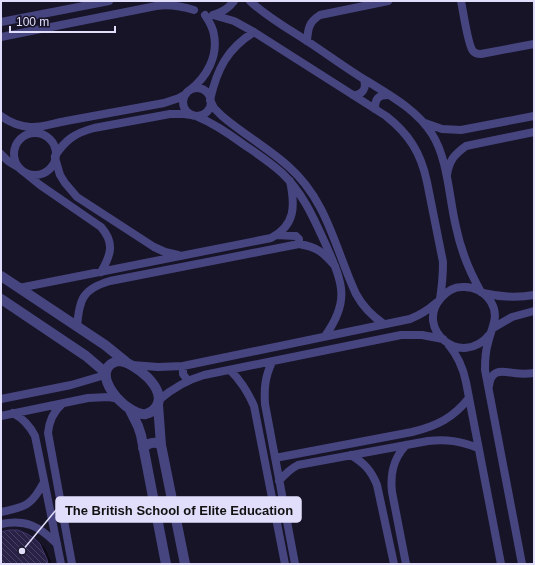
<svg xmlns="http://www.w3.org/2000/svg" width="535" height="565" viewBox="0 0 535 565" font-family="Helvetica,sans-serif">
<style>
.shadow{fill:#0007}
.building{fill:url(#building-back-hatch);stroke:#42376f}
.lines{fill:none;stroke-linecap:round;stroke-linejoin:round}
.minor{stroke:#474580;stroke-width:8}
.tertiary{stroke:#474580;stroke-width:10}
.leader{fill:none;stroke:#e1defb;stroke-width:1.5}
.callout-dot{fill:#e1defb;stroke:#171427;stroke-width:1.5}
.callout{fill:#e1defb;stroke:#e1defb;stroke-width:1.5}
.callout-label{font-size:13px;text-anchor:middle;font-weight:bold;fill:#111}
</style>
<defs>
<pattern id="building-back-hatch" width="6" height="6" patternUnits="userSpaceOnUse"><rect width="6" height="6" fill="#292246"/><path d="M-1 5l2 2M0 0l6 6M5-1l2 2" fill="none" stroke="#484262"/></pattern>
</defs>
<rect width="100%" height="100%" fill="#171427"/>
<path class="shadow" d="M 1,533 L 27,535 L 40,543 L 45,548 L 52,564 L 1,564 Z"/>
<path class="building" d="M 9,530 L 18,530 L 27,534 L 34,538 L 40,544 L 47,559 L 48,564 L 1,564 L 1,532 Z"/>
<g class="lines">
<path class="minor" d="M 250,1 C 267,17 287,28 307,41 C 327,54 347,69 367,81 C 391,96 417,110 432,134 C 448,159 449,198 456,227 C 461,251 469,271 481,292
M 461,1 C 463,10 468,46 473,51 C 475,54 478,54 481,54 L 534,44
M 213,15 L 234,21 L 254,32 L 386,116 C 409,134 421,153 427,182 L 443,262 C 443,275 442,286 440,299
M 213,15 C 222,12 228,9 234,1
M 1,22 L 109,1
M 1,37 L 156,6 C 169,4 181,6 194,10
M 307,41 C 308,28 309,22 320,15 L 388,1
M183 102a14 14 0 1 1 28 0a14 14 0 1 1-28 0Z
M 190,90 C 207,77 218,56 214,35 C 213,27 209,21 205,15
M 353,95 C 362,95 367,89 364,80
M 210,100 C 217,69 227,49 254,32
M 211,102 L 214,108 L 222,116 C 243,134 268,148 288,166 C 328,201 335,249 356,294 C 363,307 372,316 384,324
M 375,109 C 375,99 378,95 388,95
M 1,116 C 9,122 19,126 30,127 C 42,128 54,123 66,121 C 99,115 132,109 164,103 L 179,98 L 186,94
M 196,116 C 213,123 228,133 243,144 C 256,153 270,162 282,173 C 303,193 314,219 326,245 C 342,282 351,300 325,336
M 425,123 L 442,129 L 461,130 L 534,116
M14 154a21 21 0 1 1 42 0a21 21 0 1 1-42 0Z
M 1,154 L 8,161 L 18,167
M 55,156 C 65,140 75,133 94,128 L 170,114 L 184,114 L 191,115
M 55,158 L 60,175 L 65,183 L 77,197 L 154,247 L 165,252 L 178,255
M 24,172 L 40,185 L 101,227 C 115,243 111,255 101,272
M 447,175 C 449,160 455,154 466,146 L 534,132
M 276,235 L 296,236 L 299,239 L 299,244
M 19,288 L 271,238 C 296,225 295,205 290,181
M 483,293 C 500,297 517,298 534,295
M 77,327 C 79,300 82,289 110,281 L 299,244 C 317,247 323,252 335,266
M 493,328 L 512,317 L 534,311
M 490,334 C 461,370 414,328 441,298 C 447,291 454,287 462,287 C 474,286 485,292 491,302 C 500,317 491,328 488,343 C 485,352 485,361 485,370 L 522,564
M 448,344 C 458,356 463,367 466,382 L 501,564
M 272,362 C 265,377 264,388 265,404 L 295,564
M 132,365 L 158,367 L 183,366 L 410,319 C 420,315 428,310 436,303
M 183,366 L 183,374 L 188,381
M 230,370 C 241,381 248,392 254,406 L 285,564
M 489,386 C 491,369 501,371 514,373 C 521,374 527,374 534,373
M 1,399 L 71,385 L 105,375
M 159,400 C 173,388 187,380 204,375 L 401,335 L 422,335 L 443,339
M 62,404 C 53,412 49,421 48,433 L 72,564
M 13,413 C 24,419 30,426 35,436 L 61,564
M 1,416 L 88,398 L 109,397 L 119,399
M 406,445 C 393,459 390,474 392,492 L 406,564
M 351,455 C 364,463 371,470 377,485 L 394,564
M 275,458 L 412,432 C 437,426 453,418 469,398
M 279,481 C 285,474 290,469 298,465 L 428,441 C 447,439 460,441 478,448
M 1,512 C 26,507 32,505 44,482
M 1,524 C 26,519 39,526 57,544"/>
<path class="tertiary" d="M 1,276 L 105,345 L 126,362
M 1,299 L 86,356 L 106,373
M 118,361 C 134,361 169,390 156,407 C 154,410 150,413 146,414 C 127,417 85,370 118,361 Z
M 158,405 L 161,445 L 185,564
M 129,408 L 138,426 L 141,435 L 166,564
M 143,448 C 148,443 155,441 161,445"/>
</g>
<path class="leader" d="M22 551L56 510"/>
<circle class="callout-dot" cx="22" cy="551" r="4"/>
<rect class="callout" x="56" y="497" width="245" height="25" rx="4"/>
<g class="callout-label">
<text x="179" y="515">The British School of Elite Education</text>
</g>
<rect width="535" height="565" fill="none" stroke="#e1defb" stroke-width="4"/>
<path d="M10 26v6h105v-6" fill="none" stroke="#e1defb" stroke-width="2"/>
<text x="16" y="26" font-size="12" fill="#e1defb" stroke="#171427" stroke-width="3" paint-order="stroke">100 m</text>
</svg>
